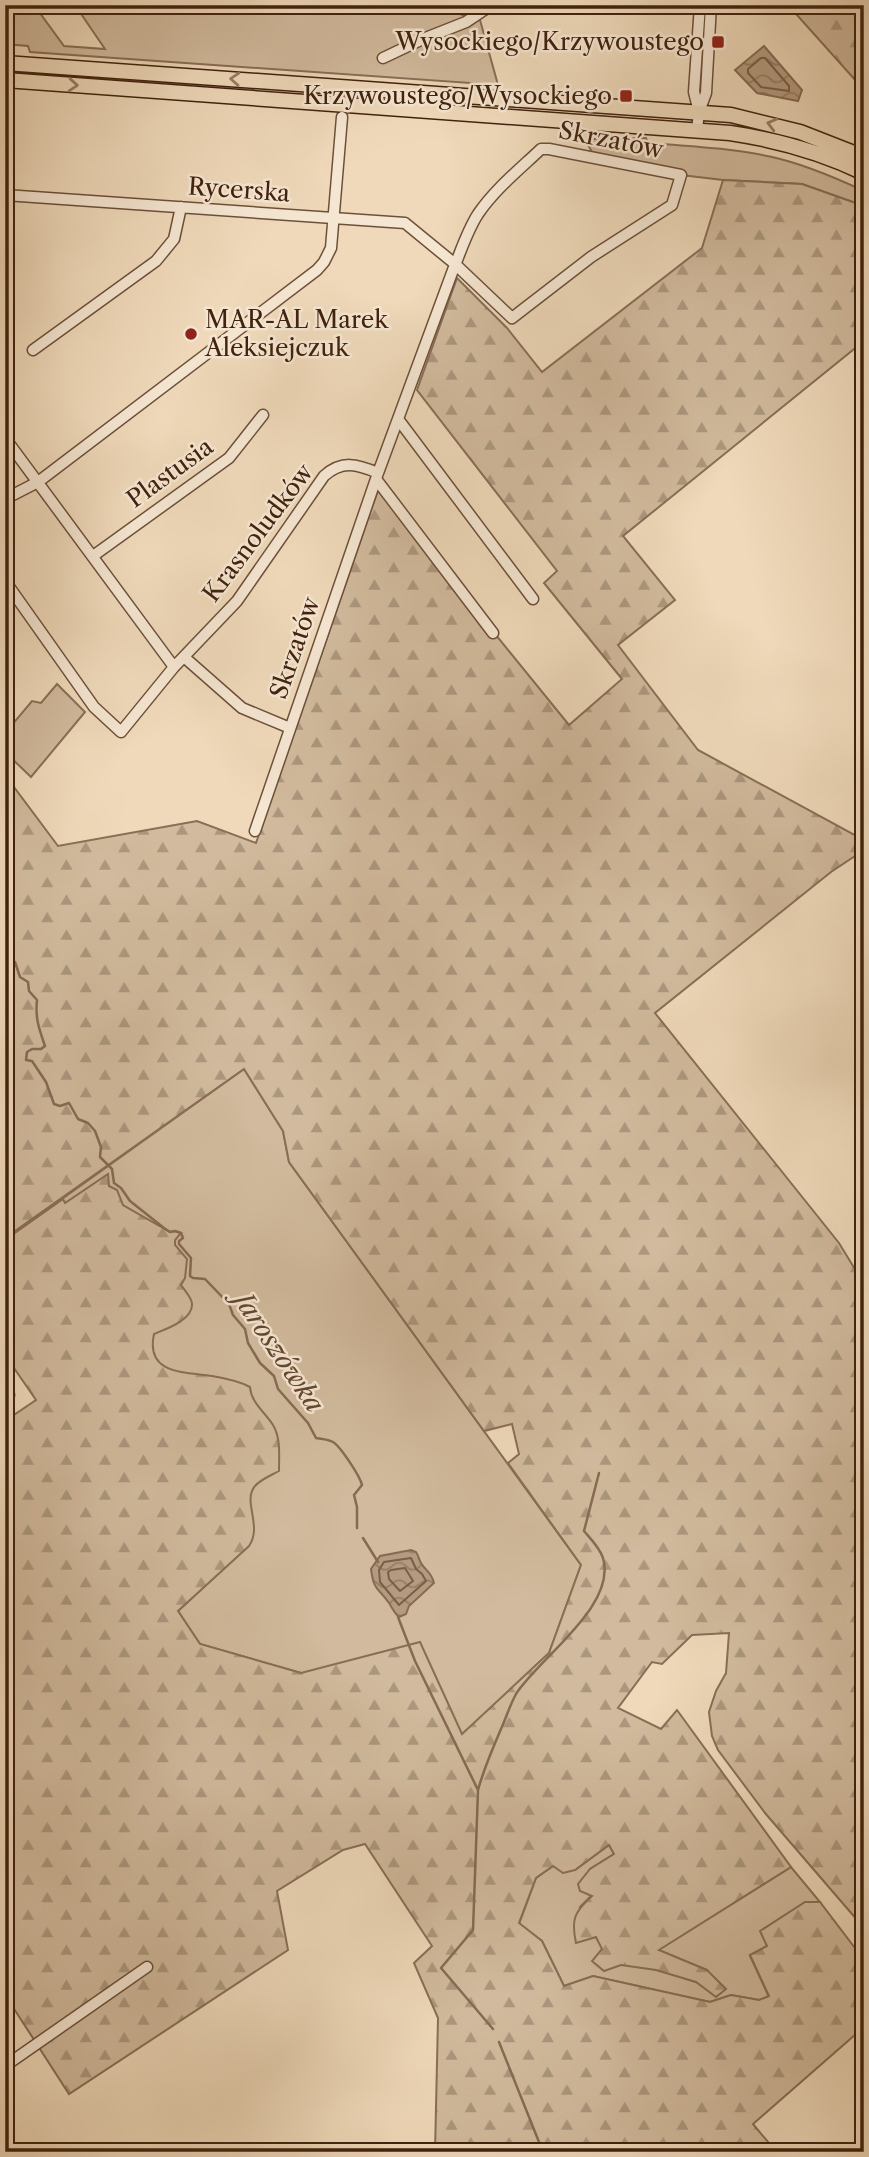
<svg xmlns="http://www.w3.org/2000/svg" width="869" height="2157" viewBox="0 0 869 2157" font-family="'Libre Caslon Text',serif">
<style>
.green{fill:#d1ba9d;stroke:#896e56;stroke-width:2}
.forest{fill:url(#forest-firs);stroke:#896e56;stroke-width:2}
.water{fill:url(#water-waves);stroke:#866b53;stroke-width:2}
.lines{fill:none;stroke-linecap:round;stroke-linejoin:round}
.shore{stroke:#7a5e48;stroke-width:2}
.stream{stroke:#866b53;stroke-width:2.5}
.minor-casing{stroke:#6c503a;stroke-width:13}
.major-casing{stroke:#41220f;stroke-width:17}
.minor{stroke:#f5e6d2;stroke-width:10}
.major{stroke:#efd9ba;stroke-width:14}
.oneway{stroke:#987e64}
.poi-dot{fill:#8f2418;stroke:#f5e6d2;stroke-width:2.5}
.labels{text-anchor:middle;stroke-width:5;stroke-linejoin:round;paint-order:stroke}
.poi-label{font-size:24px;fill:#41220f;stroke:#f5e6d2;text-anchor:end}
.street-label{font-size:24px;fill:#41220f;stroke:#f5e6d2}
.water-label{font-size:26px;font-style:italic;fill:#644631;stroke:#f5e6d2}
</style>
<defs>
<pattern id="forest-firs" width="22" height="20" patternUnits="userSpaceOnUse" patternTransform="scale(1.75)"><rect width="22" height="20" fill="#d1ba9d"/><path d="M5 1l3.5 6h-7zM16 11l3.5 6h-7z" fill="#ab977e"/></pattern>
<pattern id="water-waves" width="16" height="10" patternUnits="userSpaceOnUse" patternTransform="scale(1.75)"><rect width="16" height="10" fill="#b49b80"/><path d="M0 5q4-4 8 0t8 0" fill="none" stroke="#947e67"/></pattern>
</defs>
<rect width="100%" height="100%" fill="#efd9ba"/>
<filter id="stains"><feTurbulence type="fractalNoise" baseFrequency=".00286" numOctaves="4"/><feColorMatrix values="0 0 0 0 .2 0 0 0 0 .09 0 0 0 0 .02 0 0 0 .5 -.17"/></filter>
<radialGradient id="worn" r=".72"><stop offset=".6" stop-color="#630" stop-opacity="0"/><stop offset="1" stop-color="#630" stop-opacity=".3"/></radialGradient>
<path class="green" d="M 5,5 L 34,5 L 64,46 L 105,49 L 75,5 L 452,5 L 462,15 L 480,20 L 498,85 L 30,52 L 28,46 L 5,44 Z
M 646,138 L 648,143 C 689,146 731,148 772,157 C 804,164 834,177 864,191 L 864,206 L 802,184 L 723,180 L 681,175 L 592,152 L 588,145 L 592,139 Z
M 57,684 L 85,712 L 31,777 L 5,752 L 5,733 L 32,701 L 41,703 Z
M 244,1069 L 283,1131 L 289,1162 L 581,1565 L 549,1653 L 462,1735 L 301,1673 L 200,1644 L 178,1611 L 242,1551 L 62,1199 Z
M 609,1845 L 614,1854 L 590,1869 L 592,1895 L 580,1907 L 576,1942 L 596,1937 C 613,1969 627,1963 657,1970 C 671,1973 683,1978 696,1982 L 707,1970 L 658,1950 L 791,1867 L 820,1902 L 805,1902 L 767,1946 L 750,1956 L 769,1997 L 759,2000 L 731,1995 L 710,2002 L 593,1976 L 564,1986 L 542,1941 L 519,1924 L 536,1878 L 553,1866 L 575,1870 Z"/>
<path class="forest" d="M 788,5 L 864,5 L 864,90 Z
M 723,180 L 802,184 L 864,206 L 864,341 L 623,536 L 675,600 L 618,645 L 698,750 L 864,840 L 864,850 L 831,872 L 655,1013 L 839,1243 L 864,1284 L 864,1928 L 765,1813 L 718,1750 L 712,1736 L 709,1712 L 716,1691 L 726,1673 L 729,1633 L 692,1635 L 662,1664 L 652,1662 L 618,1708 L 661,1729 L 677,1710 L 791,1867 L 659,1950 L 707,1970 L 726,1989 L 716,1997 L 696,1982 L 656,1970 L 621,1965 L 604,1971 L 592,1961 L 602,1949 L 596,1937 L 576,1943 C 571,1920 574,1912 592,1896 L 580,1891 L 578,1884 L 590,1869 L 614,1854 L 609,1845 L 575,1870 L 563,1873 L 553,1866 L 536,1878 L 519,1923 L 542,1941 L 564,1986 L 593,1976 L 710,2002 L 731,1995 L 759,2000 L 769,1996 L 750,1955 L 767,1946 L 760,1931 L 805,1902 L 820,1902 L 864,1960 L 864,2027 L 753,2124 L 773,2148 L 781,2152 L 435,2152 L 438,2018 L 414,1963 L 432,1946 L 365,1844 L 343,1850 L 277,1891 L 288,1950 L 69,2094 L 9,2001 L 5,2000 L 5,1421 L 36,1400 L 5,1355 L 5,1240 L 63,1199 L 65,1203 L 108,1174 L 109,1186 L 117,1190 L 123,1205 L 170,1232 L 175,1231 L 181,1233 L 175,1240 L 175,1245 L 187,1259 L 185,1278 L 181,1285 C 185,1291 192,1298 192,1304 C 193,1320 166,1329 154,1334 C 145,1375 186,1372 212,1376 C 224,1378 239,1381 250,1387 C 251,1403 265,1412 273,1425 C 281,1438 279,1456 279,1471 C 272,1475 261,1479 255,1486 C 242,1501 263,1526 249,1546 L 178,1611 L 200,1644 L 301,1673 L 420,1642 L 462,1734 L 549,1653 L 581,1565 L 508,1463 L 519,1454 L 512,1424 L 484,1431 L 289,1162 L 283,1131 L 244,1069 L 5,1238 L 5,775 L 58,846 L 197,821 L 256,843 L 378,490 L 569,725 L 622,679 L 544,583 L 557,571 L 417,390 L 457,278 L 507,328 L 542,372 L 702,248 Z"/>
<path class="water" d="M 764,46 L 802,90 L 798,101 L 757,93 L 735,70 Z
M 411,1550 L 416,1552 C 419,1556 419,1562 423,1566 C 428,1572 432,1574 434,1583 L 409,1606 L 406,1614 L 399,1617 C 393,1612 393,1609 389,1603 C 378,1587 374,1592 371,1569 L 380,1556 Z"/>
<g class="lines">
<path class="shore" d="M 761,58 L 765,58 L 789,86 L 789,91 L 761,87 L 748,73 L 748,69 Z
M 411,1558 L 416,1569 L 422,1574 L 426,1581 L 399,1605 L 380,1582 L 379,1570 L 384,1562 Z
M 405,1568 L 413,1581 L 400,1591 L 389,1579 L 388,1572 L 391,1570 Z"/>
<path class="stream" d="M 5,963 L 15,962 L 20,977 L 28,982 L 29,991 L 37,1000 C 35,1018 39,1029 45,1046 L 41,1049 L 32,1049 L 27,1052 L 26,1060 L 32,1061 L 46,1082 L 54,1104 L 60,1106 L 69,1103 L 78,1119 L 88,1123 L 95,1131 L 101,1147 L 100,1157 L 112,1169 L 114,1183 L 121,1188 L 130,1201 L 164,1228 L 170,1232 L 175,1231 L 181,1233 L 183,1238 L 179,1241 L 179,1244 L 191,1258 L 190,1276 L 193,1278 L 205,1279 L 229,1304 L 233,1315 L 245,1329 L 248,1343 L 260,1363 L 274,1376 L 278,1389 L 308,1423 L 316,1438 C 321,1439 328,1439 333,1442 C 340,1446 360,1476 362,1485 L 354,1495 L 357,1507 L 357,1528
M 363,1538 L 378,1562
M 398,1617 L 415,1661 L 478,1790 L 473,1930 L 441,1968 L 493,2029
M 478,1790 C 484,1768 492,1750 501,1729 C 506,1718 510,1705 516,1694 C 540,1657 617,1606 603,1558 C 600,1548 590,1538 584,1531 L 599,1473
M 499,2042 L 543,2152"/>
<g class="minor-casing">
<path id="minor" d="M 471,5 L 481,12 L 493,5
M 383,58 L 423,39 L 466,22 L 481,12
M 5,95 L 6,80
M 699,112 L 694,92 L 700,5
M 697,130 L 699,112 L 706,93 L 711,5
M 5,195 L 405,223 L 455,264 L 512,318 L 591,257 L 672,205 L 681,175 L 549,149 L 541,149 C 520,169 495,189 478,214 C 467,231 461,251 453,270 L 378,473 L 255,831
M 33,350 L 156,261 L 174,239 L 181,207
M 398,419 L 533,599
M 5,438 L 174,667
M 376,479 L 493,633
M 5,499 L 38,482 L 317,270 L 324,262 L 331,248 L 342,117
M 93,556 L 229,458 L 263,415
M 5,581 L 94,707 L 121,732 L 174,667 L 237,601 L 324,476 C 342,460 357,464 378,473
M 184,657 L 242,708 L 290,728
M 5,1398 L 9,1395
M 5,2066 L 147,1967"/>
</g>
<g class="major-casing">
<path id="major" d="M 5,63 L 731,115 L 800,132 L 864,157
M 5,80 L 730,133 C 777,140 821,152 864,173"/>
</g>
<use href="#minor" class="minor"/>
<use href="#major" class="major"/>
</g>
<defs><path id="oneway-chevron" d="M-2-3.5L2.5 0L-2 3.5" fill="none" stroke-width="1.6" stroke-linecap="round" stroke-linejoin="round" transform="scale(1.75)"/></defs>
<g class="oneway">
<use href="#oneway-chevron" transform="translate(235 79) rotate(-176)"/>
<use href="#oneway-chevron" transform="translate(73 85) rotate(4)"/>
<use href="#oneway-chevron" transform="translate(772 124) rotate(-165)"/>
</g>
<g class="poi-dot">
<rect x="711" y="35" width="14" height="14" rx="3.5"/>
<rect x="619" y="89" width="14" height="14" rx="3.5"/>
<circle cx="191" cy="334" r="7"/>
</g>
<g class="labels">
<g class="poi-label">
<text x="704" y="50">Wysockiego/Krzywoustego</text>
<text x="612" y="104">Krzywoustego/Wysockiego</text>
<text x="205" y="328" text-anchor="start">MAR-AL Marek<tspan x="205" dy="28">Aleksiejczuk</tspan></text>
</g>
<g class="street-label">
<text transform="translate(611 140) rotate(11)" y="8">Skrzatów</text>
<text transform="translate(239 190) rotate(4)" y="8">Rycerska</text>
<text transform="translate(170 473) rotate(-36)" y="8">Plastusia</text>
<text transform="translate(258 533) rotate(-53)" y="8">Krasnoludków</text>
<text transform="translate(295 648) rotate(-71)" y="8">Skrzatów</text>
</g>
<g class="water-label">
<text transform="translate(279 1352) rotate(56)" y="9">Jaroszówka</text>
</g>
</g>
<rect width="869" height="2157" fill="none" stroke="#efd9ba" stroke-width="28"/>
<rect x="7" y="7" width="855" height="2143" fill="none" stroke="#41220f" stroke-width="3.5"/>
<rect x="14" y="14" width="841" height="2129" fill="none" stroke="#41220f" stroke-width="2"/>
<rect width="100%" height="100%" filter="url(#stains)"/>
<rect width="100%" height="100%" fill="url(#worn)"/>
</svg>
